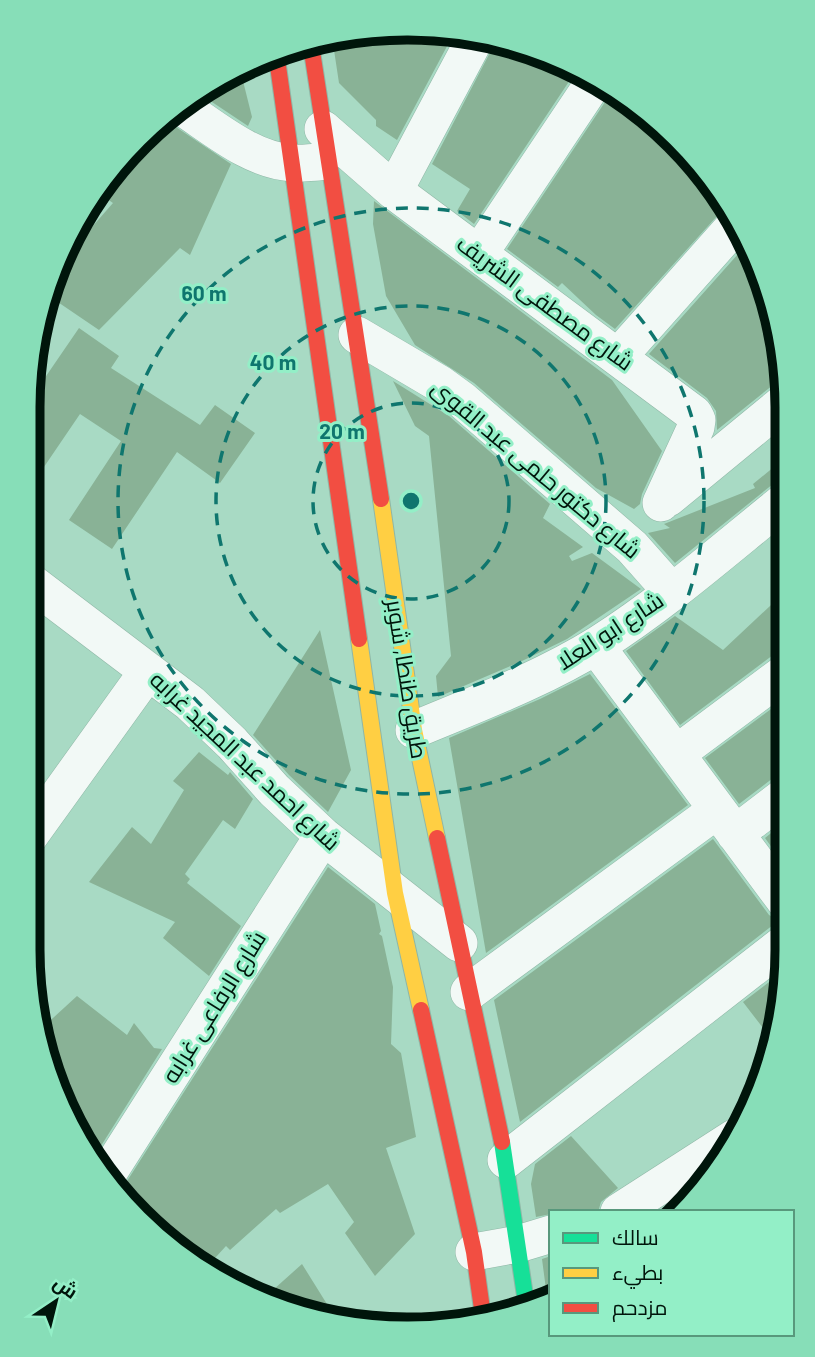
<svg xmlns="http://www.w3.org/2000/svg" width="815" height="1357" viewBox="0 0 815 1357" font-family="Barlow,Cairo,sans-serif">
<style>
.building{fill:#89b296}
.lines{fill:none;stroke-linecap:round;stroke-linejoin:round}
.street-casing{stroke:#8fb7a6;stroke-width:38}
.fast-casing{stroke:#8fb7a6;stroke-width:18}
.slow-casing{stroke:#8fb7a6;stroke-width:18}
.jam-casing{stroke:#8fb7a6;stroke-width:18}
.street{stroke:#f2f9f6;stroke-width:37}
.fast{stroke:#16e098;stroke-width:16}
.slow{stroke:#ffcf43;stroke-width:16}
.jam{stroke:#f24e42;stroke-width:16}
.ring{fill:none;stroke:#0f766e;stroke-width:3.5;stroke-dasharray:12 9}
.labels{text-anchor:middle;stroke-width:6;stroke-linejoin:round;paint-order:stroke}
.street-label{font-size:23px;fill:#00150b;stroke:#93efc7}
.rim{fill:none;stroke:#00150b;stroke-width:9}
.centre{fill:#0f766e;stroke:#93efc7;stroke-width:3.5}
.ring-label{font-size:21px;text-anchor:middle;font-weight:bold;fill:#0f766e;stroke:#93efc7;stroke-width:6;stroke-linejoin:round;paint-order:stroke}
</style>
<rect width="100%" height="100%" fill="#a8dac4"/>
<path class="building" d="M 342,35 L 453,35 L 397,140 L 376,126 L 376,120 L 339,83 L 334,50 Z
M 496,41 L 574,74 L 474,224 L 457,211 L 470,189 L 432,164 Z
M 241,73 L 252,117 L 248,126 L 197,92 Z
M 613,90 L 619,92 L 693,157 L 727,205 L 615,329 L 596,315 L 562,283 L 558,287 L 507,249 Z
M 167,121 L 231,164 L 190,255 L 180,248 L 99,330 L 46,294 L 48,285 L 57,267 L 113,203 L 97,192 Z
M 374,201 L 612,380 L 662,451 L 642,494 L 640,504 L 634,509 L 596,488 L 474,383 L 415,345 L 386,296 L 373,224 Z
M 747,244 L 774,309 L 786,381 L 773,385 L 717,430 L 716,411 L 707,398 L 649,354 Z
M 79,328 L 119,356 L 111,368 L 200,425 L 215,405 L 255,433 L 220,483 L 177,452 L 112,549 L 69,520 L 121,441 L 80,414 L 29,489 L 29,401 Z
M 393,381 L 449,416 L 550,504 L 543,518 L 583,547 L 569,556 L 572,561 L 592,553 L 641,589 L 567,639 L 522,661 L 438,697 L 436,676 L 451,656 L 429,436 L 415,426 Z
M 786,457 L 786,480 L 773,484 L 675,563 L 648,533 L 670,528 L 664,524 L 755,488 L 753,484 Z
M 786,591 L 786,651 L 773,655 L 680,725 L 626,651 L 675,616 L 723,650 Z
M 320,630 L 351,770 L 328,812 L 289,775 L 253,735 Z
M 590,674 L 688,805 L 486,953 L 449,738 L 540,699 Z
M 786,698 L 786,774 L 773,778 L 739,804 L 705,758 Z
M 199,752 L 228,775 L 230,772 L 253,799 L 235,829 L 223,820 L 185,874 L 190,879 L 187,883 L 241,926 L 209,976 L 163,938 L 175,922 L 89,882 L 132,827 L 151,844 L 184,790 L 173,781 Z
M 786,821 L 786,867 L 765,838 Z
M 713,839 L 769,915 L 781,922 L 773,925 L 520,1122 L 494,1000 Z
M 328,867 L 375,904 L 381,931 L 379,934 L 382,936 L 393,987 L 391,1044 L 401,1053 L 416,1137 L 386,1148 L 415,1234 L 375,1276 L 345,1233 L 354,1222 L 328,1184 L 280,1213 L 276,1209 L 230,1250 L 226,1246 L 205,1269 L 196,1265 L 165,1235 L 167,1233 L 120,1192 Z
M 786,969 L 786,975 L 773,1041 L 743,1002 Z
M 77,996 L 127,1035 L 134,1023 L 154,1048 L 162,1049 L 94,1157 L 48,1071 L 41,1029 Z
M 571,1136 L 618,1188 L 601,1202 L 598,1212 L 551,1212 L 551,1214 L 536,1217 L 531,1184 L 535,1164 Z
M 551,1256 L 551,1296 L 547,1297 L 542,1259 Z
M 302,1264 L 335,1317 L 286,1309 L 264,1298 Z"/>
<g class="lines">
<g class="street-casing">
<path id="street" d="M 182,107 C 214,128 252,161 293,163 C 302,164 311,162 320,162
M 323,129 L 394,191 L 694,414 L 697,420 L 696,427 L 661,503
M 394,191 L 477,35
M 479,254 L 594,82
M 357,335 L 440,384 L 462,400 L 632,547 L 671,591
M 618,357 L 738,222
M 668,498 L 786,401
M 29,581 L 190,703 L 232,743 L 274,790 L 323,836 L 459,943
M 596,646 L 786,902
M 414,730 C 476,704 541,680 599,644 C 665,602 725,549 786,500
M 676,754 L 786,672
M 735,834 L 786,795
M 28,838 L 148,671
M 469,992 L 717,810
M 506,1160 L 786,942
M 105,1178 L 323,836
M 619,1212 L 734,1138
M 474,1252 L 518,1244 L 551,1234"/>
</g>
<g class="fast-casing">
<path id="fast" d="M 502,1142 L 527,1309"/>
</g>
<g class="slow-casing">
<path id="slow" d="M 381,499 L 414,730 L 437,838
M 359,639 L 395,893 L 421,1010"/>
</g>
<g class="jam-casing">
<path id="jam" d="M 311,45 L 381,499
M 277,59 L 359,639
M 437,838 L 502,1142
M 421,1010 L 474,1252 L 483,1316"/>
</g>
<use href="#street" class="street"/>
<use href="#fast" class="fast"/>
<use href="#slow" class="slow"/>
<use href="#jam" class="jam"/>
</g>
<g class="ring">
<circle cx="411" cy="501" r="98"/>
<circle cx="411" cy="501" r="195"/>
<circle cx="411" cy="501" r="293"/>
</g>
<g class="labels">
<g class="street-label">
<text transform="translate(545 303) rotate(36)" y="8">شارع مصطفى الشريف</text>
<text transform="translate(536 469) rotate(40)" y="8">شارع دكتور حلمى عبد القوى</text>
<text transform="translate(610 631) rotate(-33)" y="8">شارع ابو العلا</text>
<text transform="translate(407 679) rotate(81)" y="8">طريق طنطا, شوبر</text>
<text transform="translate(245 761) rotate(43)" y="8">شارع احمد عبد المجيد غرابه</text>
<text transform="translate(214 1007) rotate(-58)" y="8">شارع الرفاعى غرابه</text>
</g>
</g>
<path d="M0 0H815V1357H0ZM407 40H408A367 367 0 0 1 775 407V950A367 367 0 0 1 408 1317H407A367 367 0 0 1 40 950V407A367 367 0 0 1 407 40Z" fill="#87deb8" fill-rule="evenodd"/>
<path class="rim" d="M407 40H408A367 367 0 0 1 775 407V950A367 367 0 0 1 408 1317H407A367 367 0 0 1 40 950V407A367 367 0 0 1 407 40Z"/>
<circle cx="411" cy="501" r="10" class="centre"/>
<g class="ring-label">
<text x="204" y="301">60 m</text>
<text x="273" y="370">40 m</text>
<text x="342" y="439">20 m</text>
</g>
<rect x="549" y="1210" width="245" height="126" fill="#93efc7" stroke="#58987c" stroke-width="2"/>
<rect x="563" y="1233" width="35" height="10" fill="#16e098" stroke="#58987c" stroke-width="2"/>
<text x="612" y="1245" font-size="21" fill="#00150b">سالك</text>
<rect x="563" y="1268" width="35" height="10" fill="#ffcf43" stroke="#58987c" stroke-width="2"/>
<text x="612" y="1280" font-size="21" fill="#00150b">بطيء</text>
<rect x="563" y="1303" width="35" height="10" fill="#f24e42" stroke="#58987c" stroke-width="2"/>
<text x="612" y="1315" font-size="21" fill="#00150b">مزدحم</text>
<g transform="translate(56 1301) rotate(35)" stroke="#93efc7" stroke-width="5" paint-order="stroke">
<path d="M0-5L12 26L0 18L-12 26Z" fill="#00150b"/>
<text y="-10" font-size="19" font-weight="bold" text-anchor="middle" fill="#00150b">ش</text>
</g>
</svg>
